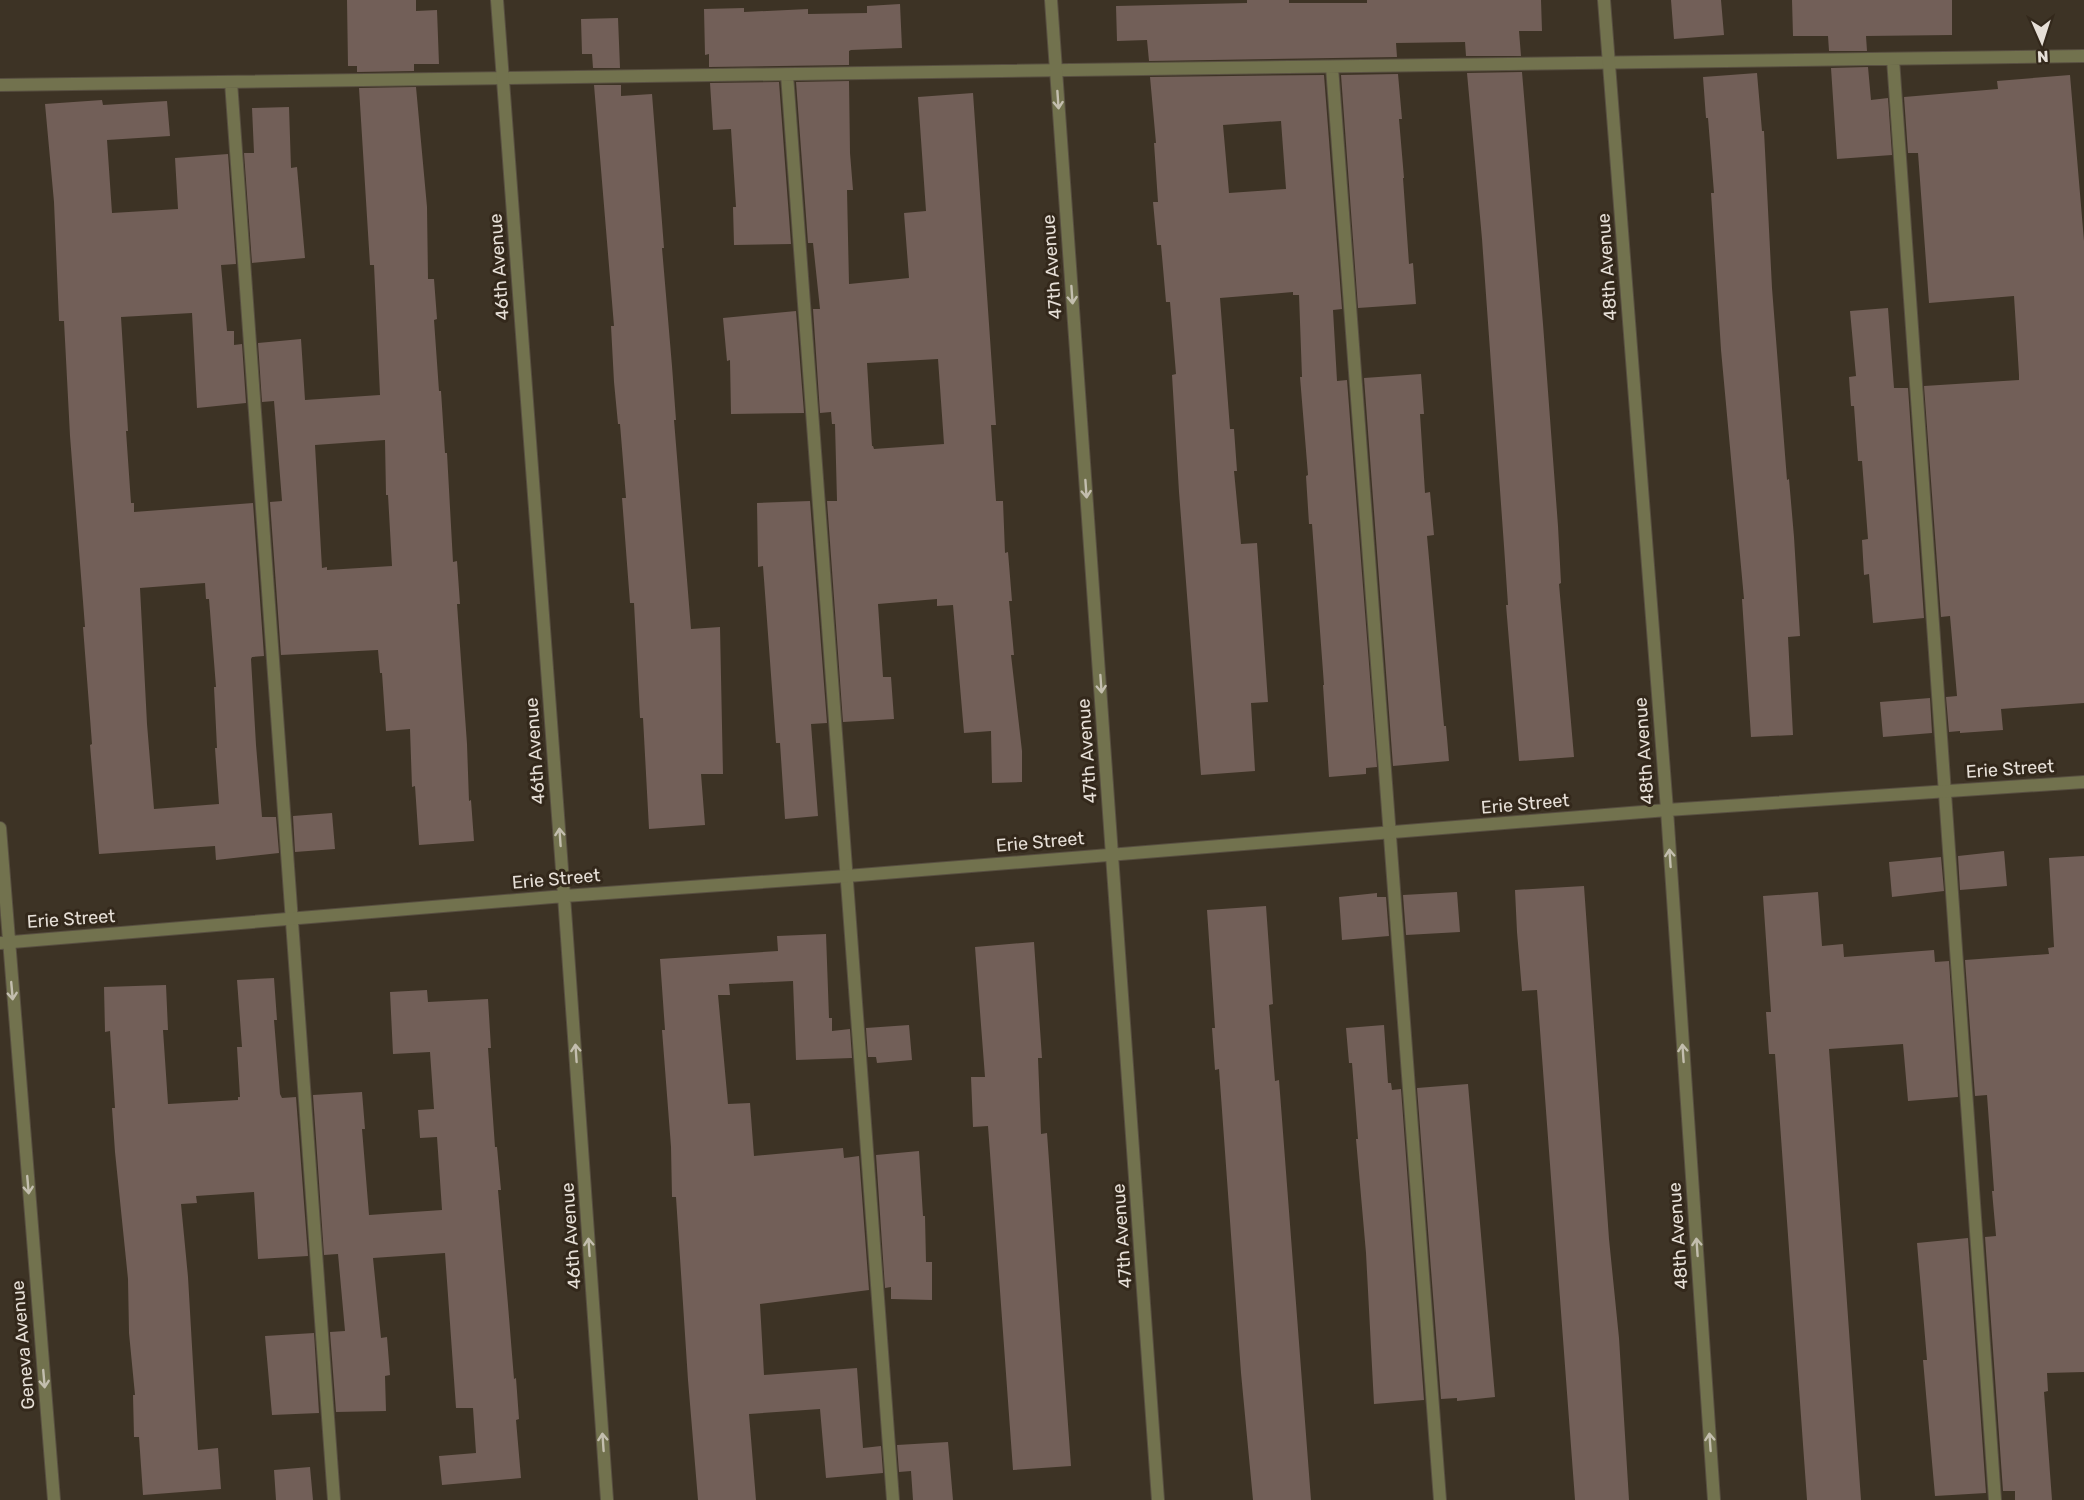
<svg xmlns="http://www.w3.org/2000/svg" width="2084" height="1500" viewBox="0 0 2084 1500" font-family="Rubik,sans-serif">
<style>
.building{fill:#725f58;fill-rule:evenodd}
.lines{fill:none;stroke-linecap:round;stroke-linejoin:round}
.lane-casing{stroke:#584f41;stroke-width:14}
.street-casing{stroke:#584f41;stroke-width:14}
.lane{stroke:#72724e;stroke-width:12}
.street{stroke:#72724e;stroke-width:12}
.oneway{stroke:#c3beae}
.labels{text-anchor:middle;stroke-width:6;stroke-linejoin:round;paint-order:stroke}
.street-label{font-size:18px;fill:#e6dfd7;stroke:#33281b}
</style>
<rect width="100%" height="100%" fill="#3d3325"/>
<path class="building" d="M 347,0 L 416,0 L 416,11 L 437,10 L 439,64 L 414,64 L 414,71 L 357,72 L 357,66 L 348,66 Z
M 1247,0 L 1289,0 L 1289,3 L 1367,3 L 1367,0 L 1541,0 L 1542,31 L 1519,31 L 1521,56 L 1466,56 L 1465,42 L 1396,43 L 1397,57 L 1149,61 L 1147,40 L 1117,41 L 1116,6 L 1247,3 Z
M 1671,0 L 1721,0 L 1724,35 L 1674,39 Z
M 1792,0 L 1952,0 L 1952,35 L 1866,36 L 1867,51 L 1829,51 L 1828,36 L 1793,36 Z
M 900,4 L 902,48 L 851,50 L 849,51 L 849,65 L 709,67 L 709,54 L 705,55 L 704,9 L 744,8 L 744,12 L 808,9 L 808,14 L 867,13 L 867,6 Z
M 618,18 L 620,68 L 593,68 L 592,54 L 582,54 L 581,19 Z
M 1868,67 L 1871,100 L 1888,98 L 1892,155 L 1837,159 L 1831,68 Z
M 1522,72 L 1543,324 L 1558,526 L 1561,583 L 1559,584 L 1574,757 L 1519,761 L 1506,605 L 1508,605 L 1504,546 L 1482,239 L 1467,73 Z
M 1757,73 L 1762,131 L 1764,131 L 1772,288 L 1787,480 L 1789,479 L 1794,537 L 1800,636 L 1788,637 L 1793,735 L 1751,737 L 1742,599 L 1744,599 L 1721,350 L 1711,193 L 1714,193 L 1708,118 L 1706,118 L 1703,77 Z
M 1398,74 L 1402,119 L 1399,119 L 1404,178 L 1403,178 L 1409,264 L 1413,263 L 1416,304 L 1358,308 L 1341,75 Z
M 1324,75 L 1342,309 L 1333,310 L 1337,381 L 1347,380 L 1377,767 L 1366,768 L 1366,774 L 1329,777 L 1323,685 L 1324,685 L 1312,524 L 1309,524 L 1306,476 L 1308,475 L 1300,377 L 1302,377 L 1299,295 L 1293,295 L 1293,292 L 1220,298 L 1230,429 L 1234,429 L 1237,471 L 1234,471 L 1241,544 L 1257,543 L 1268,702 L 1251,703 L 1255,771 L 1201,775 L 1179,492 L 1172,375 L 1176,374 L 1170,302 L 1166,302 L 1161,245 L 1157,245 L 1153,202 L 1158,202 L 1154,143 L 1156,143 L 1150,77 ZM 1281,121 L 1286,189 L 1229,193 L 1223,125 Z
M 2070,75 L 2084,241 L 2084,703 L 2001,709 L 2003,730 L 1960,733 L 1960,731 L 1949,732 L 1946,697 L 1957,696 L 1950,616 L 1941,617 L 1924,386 L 2019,380 L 2019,375 L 2014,296 L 1929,303 L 1918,153 L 1908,153 L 1904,97 L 1998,89 L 1997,81 Z
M 849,81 L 850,153 L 853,190 L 847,190 L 849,284 L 909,278 L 904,213 L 926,211 L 918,97 L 973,93 L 996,425 L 991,425 L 996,501 L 1003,501 L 1005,553 L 1008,552 L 1012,601 L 1009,601 L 1014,655 L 1011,655 L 1022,751 L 1022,782 L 992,783 L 991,731 L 964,733 L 953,605 L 937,606 L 937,599 L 878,604 L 883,677 L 891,677 L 894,719 L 843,722 L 827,501 L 837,501 L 835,424 L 832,424 L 831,412 L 820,413 L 813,309 L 820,309 L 813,243 L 808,243 L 796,82 ZM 938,359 L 944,444 L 874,449 L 873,446 L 872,446 L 867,363 Z
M 779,82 L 791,244 L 734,245 L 733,207 L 736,207 L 731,129 L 713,130 L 710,83 Z
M 594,85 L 621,85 L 621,96 L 652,94 L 664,248 L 662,248 L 672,366 L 676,420 L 674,420 L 691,629 L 720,627 L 723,774 L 701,774 L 705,825 L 649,829 L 643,718 L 640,718 L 634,603 L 630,603 L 622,498 L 626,498 L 620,424 L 618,424 L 614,382 L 611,326 L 614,326 Z
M 416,87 L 427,207 L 428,279 L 434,279 L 437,319 L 434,320 L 439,391 L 441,391 L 445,453 L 447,453 L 453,562 L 457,561 L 460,604 L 457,604 L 467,744 L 469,801 L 471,800 L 474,841 L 419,845 L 415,786 L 412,787 L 410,729 L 386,731 L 382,673 L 380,673 L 378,650 L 281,655 L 270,502 L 282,501 L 274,401 L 262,402 L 258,343 L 301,339 L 305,400 L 380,395 L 374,265 L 370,265 L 359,88 ZM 385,440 L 386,495 L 388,495 L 392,566 L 327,570 L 327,567 L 322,568 L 315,445 Z
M 102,100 L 103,105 L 167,101 L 170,136 L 107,140 L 112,213 L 178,209 L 175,158 L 228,154 L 236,264 L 221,265 L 227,331 L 234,331 L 234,345 L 242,344 L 246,403 L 197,408 L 192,313 L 121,317 L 128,431 L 126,431 L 131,503 L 134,503 L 134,512 L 253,503 L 264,656 L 252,657 L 251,659 L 256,745 L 262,817 L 276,817 L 279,853 L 216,860 L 215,846 L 99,854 L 90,745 L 92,744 L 83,627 L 85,627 L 70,436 L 64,321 L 59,321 L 54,202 L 45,104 ZM 205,583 L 206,599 L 209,599 L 216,687 L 214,687 L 217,748 L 215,748 L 219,804 L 154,809 L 147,724 L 140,588 Z
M 289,107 L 291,168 L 297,167 L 305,258 L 252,263 L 244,153 L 254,153 L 252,108 Z
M 1888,308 L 1894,388 L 1908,388 L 1924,618 L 1873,623 L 1869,574 L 1864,575 L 1862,540 L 1868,539 L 1862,461 L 1858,461 L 1854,406 L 1851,406 L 1849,377 L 1856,376 L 1850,311 Z
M 796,311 L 804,413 L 731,414 L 730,360 L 727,361 L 723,318 Z
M 1421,374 L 1424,414 L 1420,414 L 1425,493 L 1430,492 L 1434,535 L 1427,536 L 1444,726 L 1446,726 L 1449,761 L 1393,766 L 1364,378 Z
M 810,501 L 827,723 L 811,724 L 818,816 L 785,819 L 780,743 L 776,743 L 763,566 L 758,567 L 757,503 Z
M 1930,698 L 1932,733 L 1883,737 L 1880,702 Z
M 332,813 L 335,849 L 295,852 L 293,816 Z
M 2004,851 L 2007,886 L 1960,890 L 1958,856 Z
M 2084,856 L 2084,1372 L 2047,1373 L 2048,1391 L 2044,1392 L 2052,1500 L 2015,1500 L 2015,1491 L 2003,1491 L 1985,1237 L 1996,1236 L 1992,1191 L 1994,1191 L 1987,1095 L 1975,1096 L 1965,960 L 2049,954 L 2048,948 L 2054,947 L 2049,858 Z
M 1941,857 L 1944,891 L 1892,897 L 1889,862 Z
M 1584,886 L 1609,1239 L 1619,1338 L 1629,1500 L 1575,1500 L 1537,990 L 1522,991 L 1517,932 L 1515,890 Z
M 1457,892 L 1460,932 L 1406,935 L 1403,895 Z
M 1818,892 L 1822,946 L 1843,944 L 1844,957 L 1934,950 L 1935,962 L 1949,961 L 1958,1097 L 1908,1101 L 1903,1044 L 1829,1049 L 1861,1500 L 1807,1500 L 1775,1054 L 1769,1054 L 1766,1012 L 1771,1012 L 1763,896 Z
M 1377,893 L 1377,897 L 1386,897 L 1389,936 L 1342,940 L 1339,897 Z
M 1266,906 L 1273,1004 L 1269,1005 L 1275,1081 L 1279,1080 L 1311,1500 L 1253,1500 L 1241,1373 L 1219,1069 L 1215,1070 L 1212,1028 L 1215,1028 L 1207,910 Z
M 826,934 L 829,1018 L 832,1018 L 832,1031 L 850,1029 L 852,1058 L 796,1060 L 793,981 L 729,984 L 730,995 L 718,995 L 728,1104 L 750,1103 L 754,1156 L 843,1148 L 844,1158 L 859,1156 L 869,1290 L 760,1304 L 764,1375 L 857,1368 L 863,1448 L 881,1446 L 883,1473 L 826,1478 L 820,1409 L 749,1414 L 756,1500 L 698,1500 L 688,1380 L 676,1197 L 672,1197 L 671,1147 L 662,1030 L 665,1030 L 660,959 L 778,951 L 777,936 Z
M 1034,942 L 1042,1058 L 1038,1058 L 1041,1134 L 1047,1133 L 1071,1466 L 1013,1470 L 988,1126 L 973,1127 L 971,1077 L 985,1077 L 975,947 Z
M 274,978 L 277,1020 L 274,1020 L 280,1094 L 282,1098 L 296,1097 L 308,1256 L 258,1259 L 254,1192 L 196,1196 L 197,1203 L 181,1204 L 188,1277 L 198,1450 L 218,1448 L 221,1489 L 143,1495 L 139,1437 L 134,1437 L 133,1395 L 135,1395 L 129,1333 L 128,1279 L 115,1152 L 112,1108 L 115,1108 L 110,1031 L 105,1032 L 104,987 L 166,985 L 168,1030 L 163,1030 L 168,1104 L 238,1100 L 238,1097 L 240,1097 L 237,1047 L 242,1047 L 237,980 Z
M 427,990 L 428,1002 L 488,999 L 491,1048 L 488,1048 L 495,1147 L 497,1147 L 501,1190 L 498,1190 L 508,1305 L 514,1379 L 516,1378 L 519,1419 L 516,1420 L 521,1478 L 442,1485 L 439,1456 L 476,1453 L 473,1408 L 456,1408 L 445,1253 L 373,1258 L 381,1338 L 387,1337 L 390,1375 L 385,1376 L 386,1411 L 336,1412 L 330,1332 L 345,1331 L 338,1254 L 324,1255 L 313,1095 L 362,1092 L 365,1129 L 362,1129 L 369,1215 L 442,1210 L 437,1137 L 420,1138 L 418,1110 L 434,1109 L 430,1052 L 393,1054 L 390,992 Z
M 909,1025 L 912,1060 L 877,1063 L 876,1057 L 868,1057 L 866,1028 Z
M 1384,1025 L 1388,1083 L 1391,1083 L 1392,1090 L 1401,1089 L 1424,1400 L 1374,1404 L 1366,1253 L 1356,1139 L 1358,1139 L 1352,1063 L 1349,1063 L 1346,1028 Z
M 1468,1084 L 1495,1397 L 1457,1401 L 1457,1398 L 1441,1399 L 1417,1088 Z
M 919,1151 L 923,1216 L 925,1216 L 926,1262 L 932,1262 L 932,1300 L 891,1299 L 891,1287 L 885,1288 L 876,1155 Z
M 1968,1238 L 1986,1493 L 1935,1496 L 1923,1360 L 1927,1360 L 1917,1243 Z
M 314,1333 L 319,1413 L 272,1415 L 265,1336 Z
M 948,1442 L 953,1500 L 913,1500 L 911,1471 L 899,1472 L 897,1445 Z
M 310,1467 L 313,1500 L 276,1500 L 274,1470 Z"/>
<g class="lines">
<g class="lane-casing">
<path id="lane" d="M 1893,59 L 1995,1500
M 1332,67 L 1440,1500
M 787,75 L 893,1500
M 231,82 L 334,1500
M 0,85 L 2084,56"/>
</g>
<g class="street-casing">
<path id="street" d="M 497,0 L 564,896 L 607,1500
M 1051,0 L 1158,1500
M 1604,0 L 1667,810 L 1714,1500
M 0,828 L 54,1500
M 0,943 L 564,896 L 847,876 L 1667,810 L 2084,782"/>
</g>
<use href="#lane" class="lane"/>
<use href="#street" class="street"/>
</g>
<defs><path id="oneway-shaft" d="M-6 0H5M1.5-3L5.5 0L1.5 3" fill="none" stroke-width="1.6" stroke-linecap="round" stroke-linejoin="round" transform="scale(1.5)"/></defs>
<g class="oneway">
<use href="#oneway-shaft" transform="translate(1058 100) rotate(86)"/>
<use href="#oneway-shaft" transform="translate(1072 295) rotate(86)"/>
<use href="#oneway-shaft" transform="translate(1086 489) rotate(86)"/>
<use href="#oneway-shaft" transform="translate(1101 684) rotate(86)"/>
<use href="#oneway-shaft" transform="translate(560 837) rotate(-94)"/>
<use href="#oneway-shaft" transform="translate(1670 858) rotate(-94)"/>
<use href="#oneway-shaft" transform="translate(12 991) rotate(85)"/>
<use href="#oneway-shaft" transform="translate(576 1053) rotate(-94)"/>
<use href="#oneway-shaft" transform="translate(1683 1053) rotate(-94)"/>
<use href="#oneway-shaft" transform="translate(28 1185) rotate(85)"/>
<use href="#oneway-shaft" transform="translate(589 1247) rotate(-94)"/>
<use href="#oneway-shaft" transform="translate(1697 1247) rotate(-94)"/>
<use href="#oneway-shaft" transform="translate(44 1379) rotate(85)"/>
<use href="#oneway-shaft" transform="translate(603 1442) rotate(-94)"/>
<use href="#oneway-shaft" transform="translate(1710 1442) rotate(-94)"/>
</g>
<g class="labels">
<g class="street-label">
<text transform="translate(499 267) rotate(-94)" y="6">46th Avenue</text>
<text transform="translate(1052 267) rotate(-94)" y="6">47th Avenue</text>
<text transform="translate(1607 267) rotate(-94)" y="6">48th Avenue</text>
<text transform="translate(535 751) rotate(-94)" y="6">46th Avenue</text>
<text transform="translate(1087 751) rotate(-94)" y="6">47th Avenue</text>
<text transform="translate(1644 751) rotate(-94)" y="6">48th Avenue</text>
<text transform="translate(2010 769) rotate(-4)" y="6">Erie Street</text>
<text transform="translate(1525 804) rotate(-5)" y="6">Erie Street</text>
<text transform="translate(1040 842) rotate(-5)" y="6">Erie Street</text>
<text transform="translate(556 879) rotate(-5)" y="6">Erie Street</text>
<text transform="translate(71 919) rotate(-4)" y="6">Erie Street</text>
<text transform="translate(571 1236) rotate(-94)" y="6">46th Avenue</text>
<text transform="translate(1122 1236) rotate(-94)" y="6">47th Avenue</text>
<text transform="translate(1678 1236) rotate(-94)" y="6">48th Avenue</text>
<text transform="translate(23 1345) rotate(-95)" y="6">Geneva Avenue</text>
</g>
</g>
<g transform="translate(2042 42) rotate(177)" stroke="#33281b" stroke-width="4.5" paint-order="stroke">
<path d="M0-4.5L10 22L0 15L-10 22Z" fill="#e6dfd7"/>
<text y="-9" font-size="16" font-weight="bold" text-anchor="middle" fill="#e6dfd7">N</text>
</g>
</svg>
